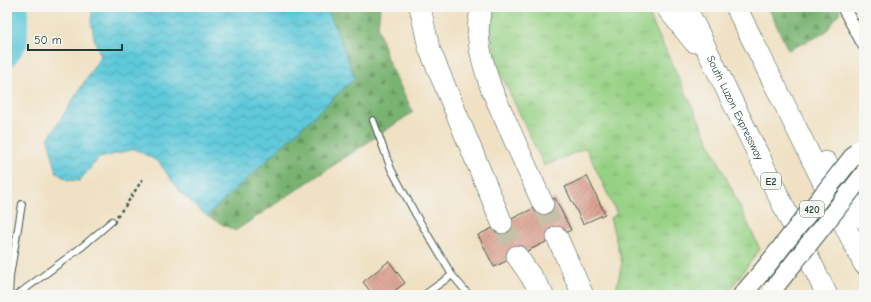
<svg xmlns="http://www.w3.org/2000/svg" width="871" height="302" viewBox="0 0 871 302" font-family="'Comic Neue',sans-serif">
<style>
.grass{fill:url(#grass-tufts);stroke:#5b875c}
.forest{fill:url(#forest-firs);stroke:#4c7853}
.water{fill:url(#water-waves);stroke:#3f8387}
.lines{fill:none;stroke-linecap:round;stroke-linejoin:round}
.river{stroke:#5fc9da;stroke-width:23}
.building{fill:url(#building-hatch)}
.motorway-tunnel{stroke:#c6c0a7;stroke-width:21;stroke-dasharray:21 10;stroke-linecap:butt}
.service-casing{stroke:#3e564a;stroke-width:8}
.minor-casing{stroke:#3e564a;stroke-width:14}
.primary-casing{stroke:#3e564a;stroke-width:20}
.motorway-casing{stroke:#3e564a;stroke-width:22}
.path{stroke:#3e564a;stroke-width:2.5;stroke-dasharray:3 3;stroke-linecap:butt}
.service{stroke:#fff;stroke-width:6}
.minor{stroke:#fff;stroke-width:12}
.primary{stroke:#fff;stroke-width:18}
.motorway{stroke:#fff;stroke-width:21}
.primary-bridge-casing{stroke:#3e564a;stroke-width:20;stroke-linecap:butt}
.primary-bridge{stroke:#fff;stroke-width:18}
.labels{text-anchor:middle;stroke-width:3;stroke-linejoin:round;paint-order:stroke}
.shield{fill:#f6f6f2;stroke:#60746d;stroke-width:1}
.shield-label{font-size:10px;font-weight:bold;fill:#1f3d34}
.street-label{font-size:11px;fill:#1f3d34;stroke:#f6f6f2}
</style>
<defs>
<pattern id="grass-tufts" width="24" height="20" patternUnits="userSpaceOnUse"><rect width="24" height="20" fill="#97d185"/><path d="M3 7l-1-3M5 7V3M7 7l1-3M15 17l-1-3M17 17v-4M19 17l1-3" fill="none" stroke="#7bab6e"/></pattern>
<pattern id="forest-firs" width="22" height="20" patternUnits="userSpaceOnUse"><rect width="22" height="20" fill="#79b372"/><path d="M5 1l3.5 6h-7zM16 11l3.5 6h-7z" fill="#63935e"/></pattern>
<pattern id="water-waves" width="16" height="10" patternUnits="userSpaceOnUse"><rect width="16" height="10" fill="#5fc9da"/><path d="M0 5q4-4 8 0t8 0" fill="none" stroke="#4ea4b2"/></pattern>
<pattern id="building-hatch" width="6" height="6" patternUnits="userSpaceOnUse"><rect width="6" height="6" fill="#dca293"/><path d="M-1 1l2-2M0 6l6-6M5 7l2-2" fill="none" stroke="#b28579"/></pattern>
</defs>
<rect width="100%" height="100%" fill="#f6f6f2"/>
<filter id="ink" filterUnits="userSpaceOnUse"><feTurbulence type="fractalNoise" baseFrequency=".025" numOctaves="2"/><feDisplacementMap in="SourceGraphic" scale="8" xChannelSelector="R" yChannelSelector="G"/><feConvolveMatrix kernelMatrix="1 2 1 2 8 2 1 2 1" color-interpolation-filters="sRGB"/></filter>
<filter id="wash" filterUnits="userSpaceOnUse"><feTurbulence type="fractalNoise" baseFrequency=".012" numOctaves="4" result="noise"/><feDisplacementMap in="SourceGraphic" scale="16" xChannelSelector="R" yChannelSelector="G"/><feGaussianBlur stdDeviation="0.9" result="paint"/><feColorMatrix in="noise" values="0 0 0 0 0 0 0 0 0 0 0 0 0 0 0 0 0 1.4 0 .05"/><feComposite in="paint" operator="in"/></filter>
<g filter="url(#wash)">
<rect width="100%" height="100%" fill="#f0e1c4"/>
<path class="grass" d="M 491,7 L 645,7 L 648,13 L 760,249 L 726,295 L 615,295 L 622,263 L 610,218 L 617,214 L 586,148 L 544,166 L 501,74 L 491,38 L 489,13 Z"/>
<path class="forest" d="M 327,7 L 380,7 L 378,28 L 387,59 L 413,112 L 235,231 L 207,216 L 355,78 Z
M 768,7 L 839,7 L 840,12 L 825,33 L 788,50 Z"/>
<path class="water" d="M 93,7 L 327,7 L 355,78 L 207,216 L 180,192 L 159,162 L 135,149 L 99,158 L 79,181 L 68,180 L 57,173 L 48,139 L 101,56 L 95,42 L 91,21 Z"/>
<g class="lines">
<path class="river" d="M 7,55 L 16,42 L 17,7"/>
</g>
<g id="blocks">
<path class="building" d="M 587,176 L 605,214 L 583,224 L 565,187 Z
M 555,198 L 571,230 L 494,267 L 478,235 Z
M 389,261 L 405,283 L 389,295 L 373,295 L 363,282 Z"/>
</g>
</g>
<g filter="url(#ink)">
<use href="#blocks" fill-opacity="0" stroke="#3e564a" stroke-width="1"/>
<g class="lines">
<path class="motorway-tunnel" d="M 543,204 L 557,237
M 502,223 L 517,256"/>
<g class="service-casing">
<path id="service" d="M 373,120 L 391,169 L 416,215 L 452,275
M 9,295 L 10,276 L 22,204
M 17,295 L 83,246 L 112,221
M 424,295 L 452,275 L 469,295"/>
</g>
<g class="minor-casing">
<path id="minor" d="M 843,7 L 864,45"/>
</g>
<g class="primary-casing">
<path id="primary" d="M 742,295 L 765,268"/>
</g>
<g class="motorway-casing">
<g id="motorway">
<path d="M 420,7 L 429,48 L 502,223"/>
<path d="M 482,7 C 473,34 482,61 491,88 L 543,204"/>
<path d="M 666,7 L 694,42"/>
<path id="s1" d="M 686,7 L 827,295"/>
<path d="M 736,7 L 864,264"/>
<path d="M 826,162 L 864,219"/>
<path d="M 557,237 L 583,295"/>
<path d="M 517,256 L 539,288 L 543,295"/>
</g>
</g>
<path class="path" d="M 117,216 L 126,205 L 144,177"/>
<use href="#service" class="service"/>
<use href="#minor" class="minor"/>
<use href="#primary" class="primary"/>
<use href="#motorway" class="motorway"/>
<g class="primary-bridge-casing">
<path id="primary-bridge" d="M 765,268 L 858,150
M 774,288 L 864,174"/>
</g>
<use href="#primary-bridge" class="primary-bridge"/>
</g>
</g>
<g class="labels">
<g class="shield">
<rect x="761" y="173" width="20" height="16" rx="3"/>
<rect x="800" y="201" width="24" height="16" rx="3"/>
</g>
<g class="shield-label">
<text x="771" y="185">E2</text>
<text x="812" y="213">420</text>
</g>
<g class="street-label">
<text dy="4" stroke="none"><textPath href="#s1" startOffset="112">South Luzon Expressway</textPath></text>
</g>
</g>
<rect width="871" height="302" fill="none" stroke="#f6f6f2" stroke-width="24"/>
<path d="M28 44v6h94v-6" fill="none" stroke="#1f3d34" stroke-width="2"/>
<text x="34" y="44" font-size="12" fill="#1f3d34" stroke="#f6f6f2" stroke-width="3" paint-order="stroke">50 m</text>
</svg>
